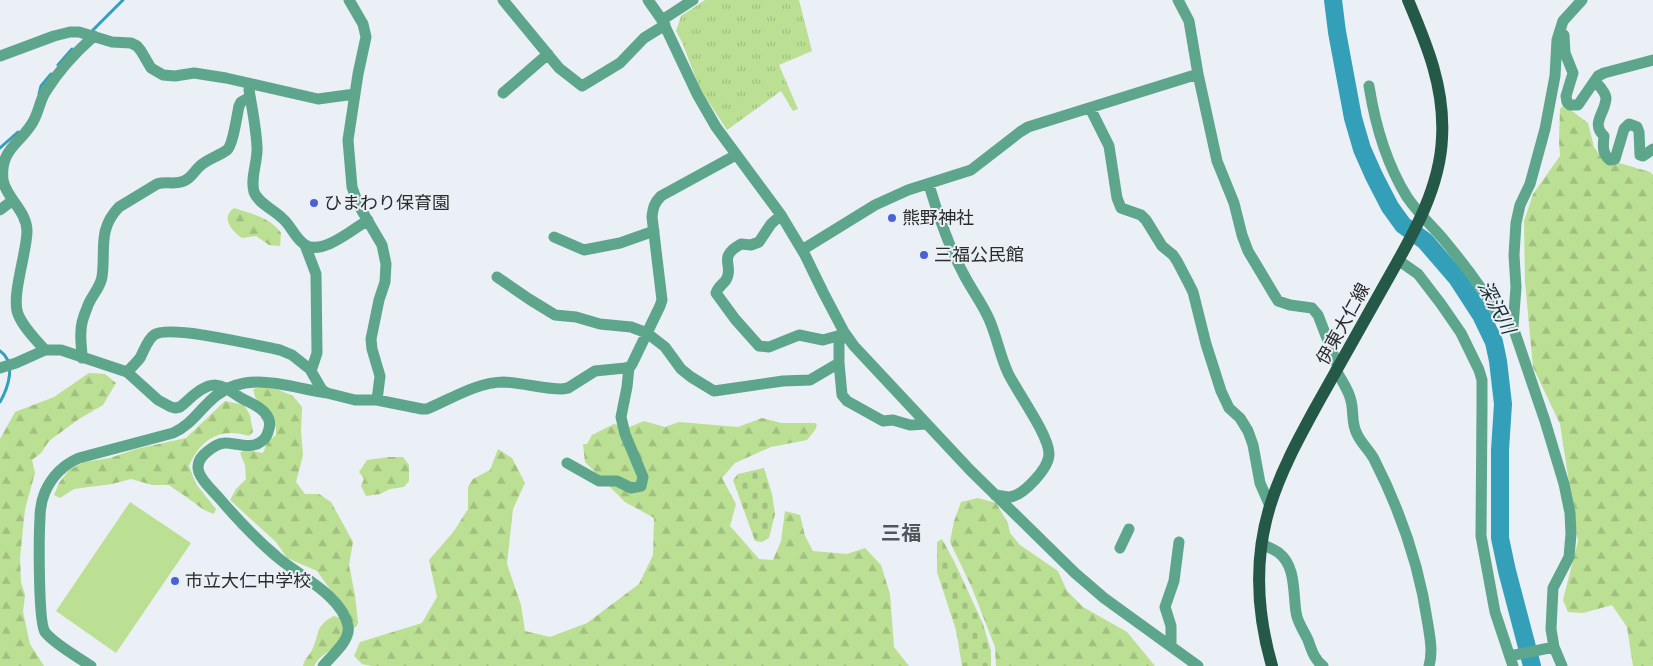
<svg xmlns="http://www.w3.org/2000/svg" width="1653" height="666" viewBox="0 0 1653 666" font-family="'Exo 2','Noto Sans JP',sans-serif">
<style>
.grass{fill:url(#grass-tufts)}
.forest{fill:url(#forest-firs)}
.cemetery{fill:url(#cemetery-stones)}
.garden{fill:#bbdf93}
.lines{fill:none;stroke-linecap:round;stroke-linejoin:round}
.stream{stroke:#349fb8;stroke-width:3}
.river{stroke:#349fb8;stroke-width:18}
.street{stroke:#5da68c;stroke-width:11}
.primary{stroke:#245847;stroke-width:12}
.poi-dot{fill:#4b62d7;stroke:#eaf0f5;stroke-width:2}
.labels{text-anchor:middle;stroke-width:4;stroke-linejoin:round;paint-order:stroke}
.poi-label{font-size:18px;fill:#2a2c2d;stroke:#eaf0f5;text-anchor:start}
.street-label{font-size:18px;fill:#2a2c2d;stroke:#eaf0f5}
.water-label{font-size:19px;font-style:italic;fill:#162e34;stroke:#eaf0f5}
.quarter-label{font-size:20px;font-weight:bold;fill:#505559;stroke:#eaf0f5}
</style>
<defs>
<pattern id="grass-tufts" width="24" height="20" patternUnits="userSpaceOnUse" patternTransform="scale(1.25)"><rect width="24" height="20" fill="#bbdf93"/><path d="M3 7l-1-3M5 7V3M7 7l1-3M15 17l-1-3M17 17v-4M19 17l1-3" fill="none" stroke="#a1c07f"/></pattern>
<pattern id="forest-firs" width="22" height="20" patternUnits="userSpaceOnUse" patternTransform="scale(1.25)"><rect width="22" height="20" fill="#bbdf93"/><path d="M5 1l3.5 6h-7zM16 11l3.5 6h-7z" fill="#a1c07f"/></pattern>
<pattern id="cemetery-stones" width="16" height="16" patternUnits="userSpaceOnUse" patternTransform="scale(1.25)"><rect width="16" height="16" fill="#bbdf93"/><path d="M2 7V4a2 2 0 0 1 4 0v3zM10 15v-3a2 2 0 0 1 4 0v3z" fill="#a1c07f"/></pattern>
</defs>
<rect width="100%" height="100%" fill="#eaf0f5"/>
<path class="grass" d="M 705,0 L 799,0 L 812,51 L 779,65 L 798,109 L 793,111 L 781,91 L 727,130 L 700,89 L 682,42 L 676,31 L 681,16 Z"/>
<path class="forest" d="M 1564,105 L 1588,123 L 1594,147 L 1602,158 L 1650,172 L 1653,175 L 1653,666 L 1633,666 L 1627,627 L 1612,605 L 1583,613 L 1568,612 L 1563,600 L 1578,541 L 1560,424 L 1533,367 L 1525,282 L 1524,221 L 1533,194 L 1560,156 L 1559,141 L 1560,109 Z
M 234,208 C 251,214 270,217 281,233 L 280,246 L 269,245 L 256,236 L 242,238 C 232,231 220,218 234,208 Z
M 89,373 L 105,374 L 116,383 L 103,405 L 79,419 L 49,441 L 41,453 L 32,460 L 35,473 L 25,509 L 20,558 L 21,582 L 25,595 L 23,612 L 30,644 L 44,666 L 0,666 L 0,439 L 15,412 L 54,397 Z
M 267,385 L 293,396 L 302,407 L 301,431 L 303,455 L 296,482 L 305,494 L 319,494 L 331,502 L 353,542 L 349,565 L 355,595 L 358,623 L 356,627 L 352,628 L 339,602 L 317,571 L 287,558 L 276,542 L 230,500 L 236,489 L 246,479 L 245,465 L 240,453 L 245,450 L 263,453 L 267,443 L 276,435 L 276,427 L 261,419 L 260,403 L 255,397 L 253,389 Z
M 225,401 L 244,405 L 250,415 L 253,432 L 249,436 C 220,427 201,439 189,466 L 196,484 L 216,509 L 214,514 C 201,510 200,506 189,499 C 183,494 175,490 169,485 L 152,485 L 131,479 L 112,484 L 74,489 L 60,498 L 54,495 L 59,483 L 69,470 L 84,462 L 110,458 L 136,449 L 186,438 Z
M 762,418 L 781,423 L 815,423 L 817,425 L 815,430 L 807,440 L 771,447 L 735,463 L 722,478 L 736,504 L 730,526 L 759,559 L 773,560 L 781,541 L 785,511 L 800,515 L 805,536 L 813,551 L 847,554 L 865,548 L 881,565 L 890,594 L 894,647 L 909,666 L 372,666 L 362,664 L 354,656 L 360,642 L 422,623 L 437,597 L 429,560 L 454,531 L 468,509 L 468,487 L 473,479 L 490,470 L 498,449 L 512,458 L 525,483 L 513,509 L 507,564 L 521,605 L 525,631 L 550,637 L 587,623 L 639,584 L 653,555 L 654,518 L 625,502 L 585,462 L 583,444 L 587,444 L 592,435 L 614,424 L 627,428 L 644,421 L 665,427 L 679,422 L 738,427 Z
M 389,457 L 403,457 L 409,465 L 409,481 L 404,487 L 390,489 L 380,494 L 366,496 L 361,486 L 364,479 L 359,472 L 367,460 Z
M 978,498 L 996,503 L 1008,523 L 1010,533 L 1020,545 L 1058,571 L 1067,591 L 1083,607 L 1127,632 L 1155,666 L 996,666 L 995,647 L 972,588 L 950,542 L 954,521 L 961,502 Z
M 334,616 L 340,618 L 345,629 C 341,636 338,644 331,649 C 323,656 320,656 314,666 L 303,666 C 304,659 310,655 313,648 C 320,632 315,626 334,616 Z"/>
<path class="cemetery" d="M 764,468 L 772,494 L 775,514 L 769,538 L 762,542 L 755,541 L 733,480 L 738,474 Z
M 942,539 L 955,563 L 983,624 L 991,651 L 991,666 L 962,666 L 956,630 L 937,572 L 937,542 Z"/>
<path class="garden" d="M 130,502 L 191,543 L 116,653 L 56,611 Z"/>
<g class="lines">
<path class="stream" d="M 91,32 L 123,0
M 58,65 L 72,49
M 39,94 L 41,86 L 51,74
M 0,148 L 18,132
M 0,351 C 17,363 8,388 0,402"/>
<path class="river" d="M 1333,0 L 1337,32 L 1353,118 L 1362,149 L 1374,176 L 1390,207 L 1403,225 L 1425,241 L 1457,278 L 1481,315 L 1494,342 L 1498,361 L 1503,404 L 1500,450 L 1500,538 L 1507,571 L 1532,666"/>
<path class="street" d="M 349,0 L 363,24 L 366,37 L 358,74 L 348,140 L 352,187 L 358,204 L 382,245 L 386,264 L 385,282 L 379,300 L 371,339 L 372,349 L 380,376 L 377,400
M 503,0 L 559,68 L 582,86 L 620,63 L 644,38 L 665,25
M 648,0 L 662,20 L 697,94 L 716,127 L 781,215 L 805,255 L 823,292 L 844,332 L 854,346 L 970,470 L 1075,573 L 1104,598 L 1198,666
M 1178,0 L 1189,21 L 1198,74 L 1217,161 L 1234,203 L 1242,235 L 1248,251 L 1278,301 L 1290,305 L 1312,308 L 1318,315 L 1338,367
M 662,20 L 693,0
M 1564,35 L 1565,53 L 1573,73 L 1566,96 L 1567,102 L 1570,105 L 1578,105 L 1598,76 L 1604,73 L 1653,60
M 0,56 L 54,36 L 70,32 L 79,32 L 112,42 L 131,43 L 137,46 L 141,51 L 151,68 L 163,75 L 175,76 L 194,73 L 226,78 L 318,99 L 355,94
M 1595,81 C 1599,86 1605,91 1606,98 C 1606,112 1590,123 1604,136 C 1603,145 1602,154 1610,160 L 1615,159 L 1624,129 L 1629,124 L 1637,127 L 1639,132 L 1640,155 L 1643,156 L 1653,149
M 1369,86 C 1375,124 1386,163 1407,197 C 1417,212 1432,226 1444,240 C 1464,264 1482,287 1497,314
M 249,90 C 252,108 256,127 257,147 C 258,161 250,178 254,192 C 258,203 274,210 282,218 C 291,225 294,237 304,244 C 321,257 353,229 368,220
M 503,93 L 548,54
M 1090,108 L 1109,146 L 1117,198 L 1121,208 L 1141,215 L 1146,220 L 1162,246 L 1173,255 L 1177,261 L 1188,282 L 1193,292 L 1206,344 L 1221,391 L 1229,408 L 1240,418 L 1248,431 L 1253,445 L 1260,483 L 1270,506
M 929,185 C 938,215 948,245 963,273 C 971,289 982,303 989,319 C 997,337 1000,356 1008,373 C 1017,392 1049,435 1049,454 C 1049,468 1024,495 1010,497 C 1005,497 999,495 995,495
M 0,210 L 13,200
M 781,215 L 771,224 L 759,242 L 751,245 L 741,244 C 716,258 735,265 726,280 C 722,285 718,287 716,293 L 735,319 L 759,346 L 769,347 L 799,335 L 823,340 L 841,335
M 554,237 L 584,250 L 620,243 L 654,231
M 305,245 L 316,274 L 317,353 L 311,371 L 322,390 L 327,393 L 355,400 L 377,400 L 422,409 L 427,409 C 451,399 477,382 504,382 C 524,383 543,389 562,389 L 568,388 L 595,371 L 625,368 L 630,367 L 632,364 L 660,306 L 662,300 L 652,217 C 653,208 654,203 661,196 L 736,155
M 802,250 L 875,205 L 908,190 L 971,170 L 1020,132 L 1028,127 L 1198,74
M 1398,260 L 1418,274 L 1441,304 L 1461,333 L 1479,370 L 1482,380 L 1482,407 L 1481,536 L 1495,612 L 1513,666
M 497,277 L 529,299 L 555,315 L 576,317 L 600,324 L 631,327 L 647,333 L 665,347 L 681,369 L 691,377 L 714,391 L 783,381 L 810,380 L 839,363 L 839,343 L 844,332
M 45,350 C 36,340 23,327 18,314 C 11,296 27,252 27,231 C 27,211 6,198 3,180 C 0,150 18,145 31,125 C 39,114 39,101 46,91 C 59,70 76,52 94,36
M 82,358 C 82,349 80,340 81,331 C 81,324 84,315 87,308 C 90,297 100,289 102,277 C 106,250 97,230 119,207 L 157,184 C 166,181 175,185 184,181 C 192,178 194,171 200,166 C 207,159 219,156 227,150 C 233,145 237,115 239,106 L 241,102 L 250,97
M 839,363 L 842,395 L 847,401 L 883,421 L 893,420 L 910,425 L 926,424
M 0,368 L 16,363 L 45,350 L 61,350 L 127,372 L 158,400 L 171,407 L 175,408 L 180,407 C 190,399 202,385 215,385 C 228,386 234,395 245,400 C 258,406 275,415 268,432 C 267,436 265,439 262,441 C 251,450 237,443 225,443 C 218,443 213,447 208,451 C 185,468 207,484 220,499 C 238,520 255,538 276,556 C 297,575 342,595 348,626 C 351,640 332,655 323,666
M 1336,370 C 1341,380 1349,390 1351,401 C 1354,412 1351,423 1357,434 C 1361,443 1369,450 1374,459 C 1400,510 1420,568 1428,625 C 1430,638 1433,652 1429,666
M 127,372 C 131,368 136,363 140,358 C 144,351 147,340 154,335 C 169,324 259,346 280,350 L 292,355 L 311,370
M 567,463 L 599,481 L 617,481 L 631,488 L 641,486 L 643,477 L 625,434 L 621,417 L 627,387 L 629,367
M 1262,544 C 1267,547 1274,549 1279,553 C 1296,566 1293,593 1296,612 C 1297,622 1304,631 1308,640 C 1312,651 1314,659 1323,666
M 1120,548 L 1129,529
M 1171,646 L 1171,626 L 1165,607 L 1174,581 L 1179,542
M 1554,647 L 1551,629 L 1553,588 L 1569,557 L 1571,534 L 1570,513 L 1564,484 L 1545,421 L 1513,327 L 1516,287 L 1514,255 L 1516,223 L 1520,205 L 1530,184 L 1545,129 L 1555,76 L 1557,40 L 1563,21 L 1582,0
M 1510,656 L 1554,647 L 1562,666
M 91,666 C 78,657 54,644 45,632 C 38,622 39,535 40,518 C 40,510 42,499 45,492 C 52,476 63,465 79,458 L 173,433 C 192,425 201,407 217,395 C 250,370 291,388 327,393"/>
<path class="primary" d="M 1272,666 C 1257,614 1254,558 1270,506 C 1281,470 1300,436 1318,403 C 1342,360 1366,317 1390,275 C 1414,233 1440,187 1442,138 C 1445,88 1427,45 1408,0"/>
</g>
<g class="poi-dot">
<circle cx="314" cy="203" r="5"/>
<circle cx="892" cy="218" r="5"/>
<circle cx="924" cy="255" r="5"/>
<circle cx="175" cy="581" r="5"/>
</g>
<g class="labels">
<g class="poi-label">
<text x="324" y="209">ひまわり保育園</text>
<text x="902" y="224">熊野神社</text>
<text x="934" y="261">三福公民館</text>
<text x="185" y="587">市立大仁中学校</text>
</g>
<g class="street-label">
<text transform="translate(1343 324) rotate(-61)" y="6">伊東大仁線</text>
</g>
<g class="water-label">
<text transform="translate(1497 307) rotate(62)" y="7">深沢川</text>
</g>
<g class="quarter-label">
<text x="901" y="540">三福</text>
</g>
</g>
</svg>
